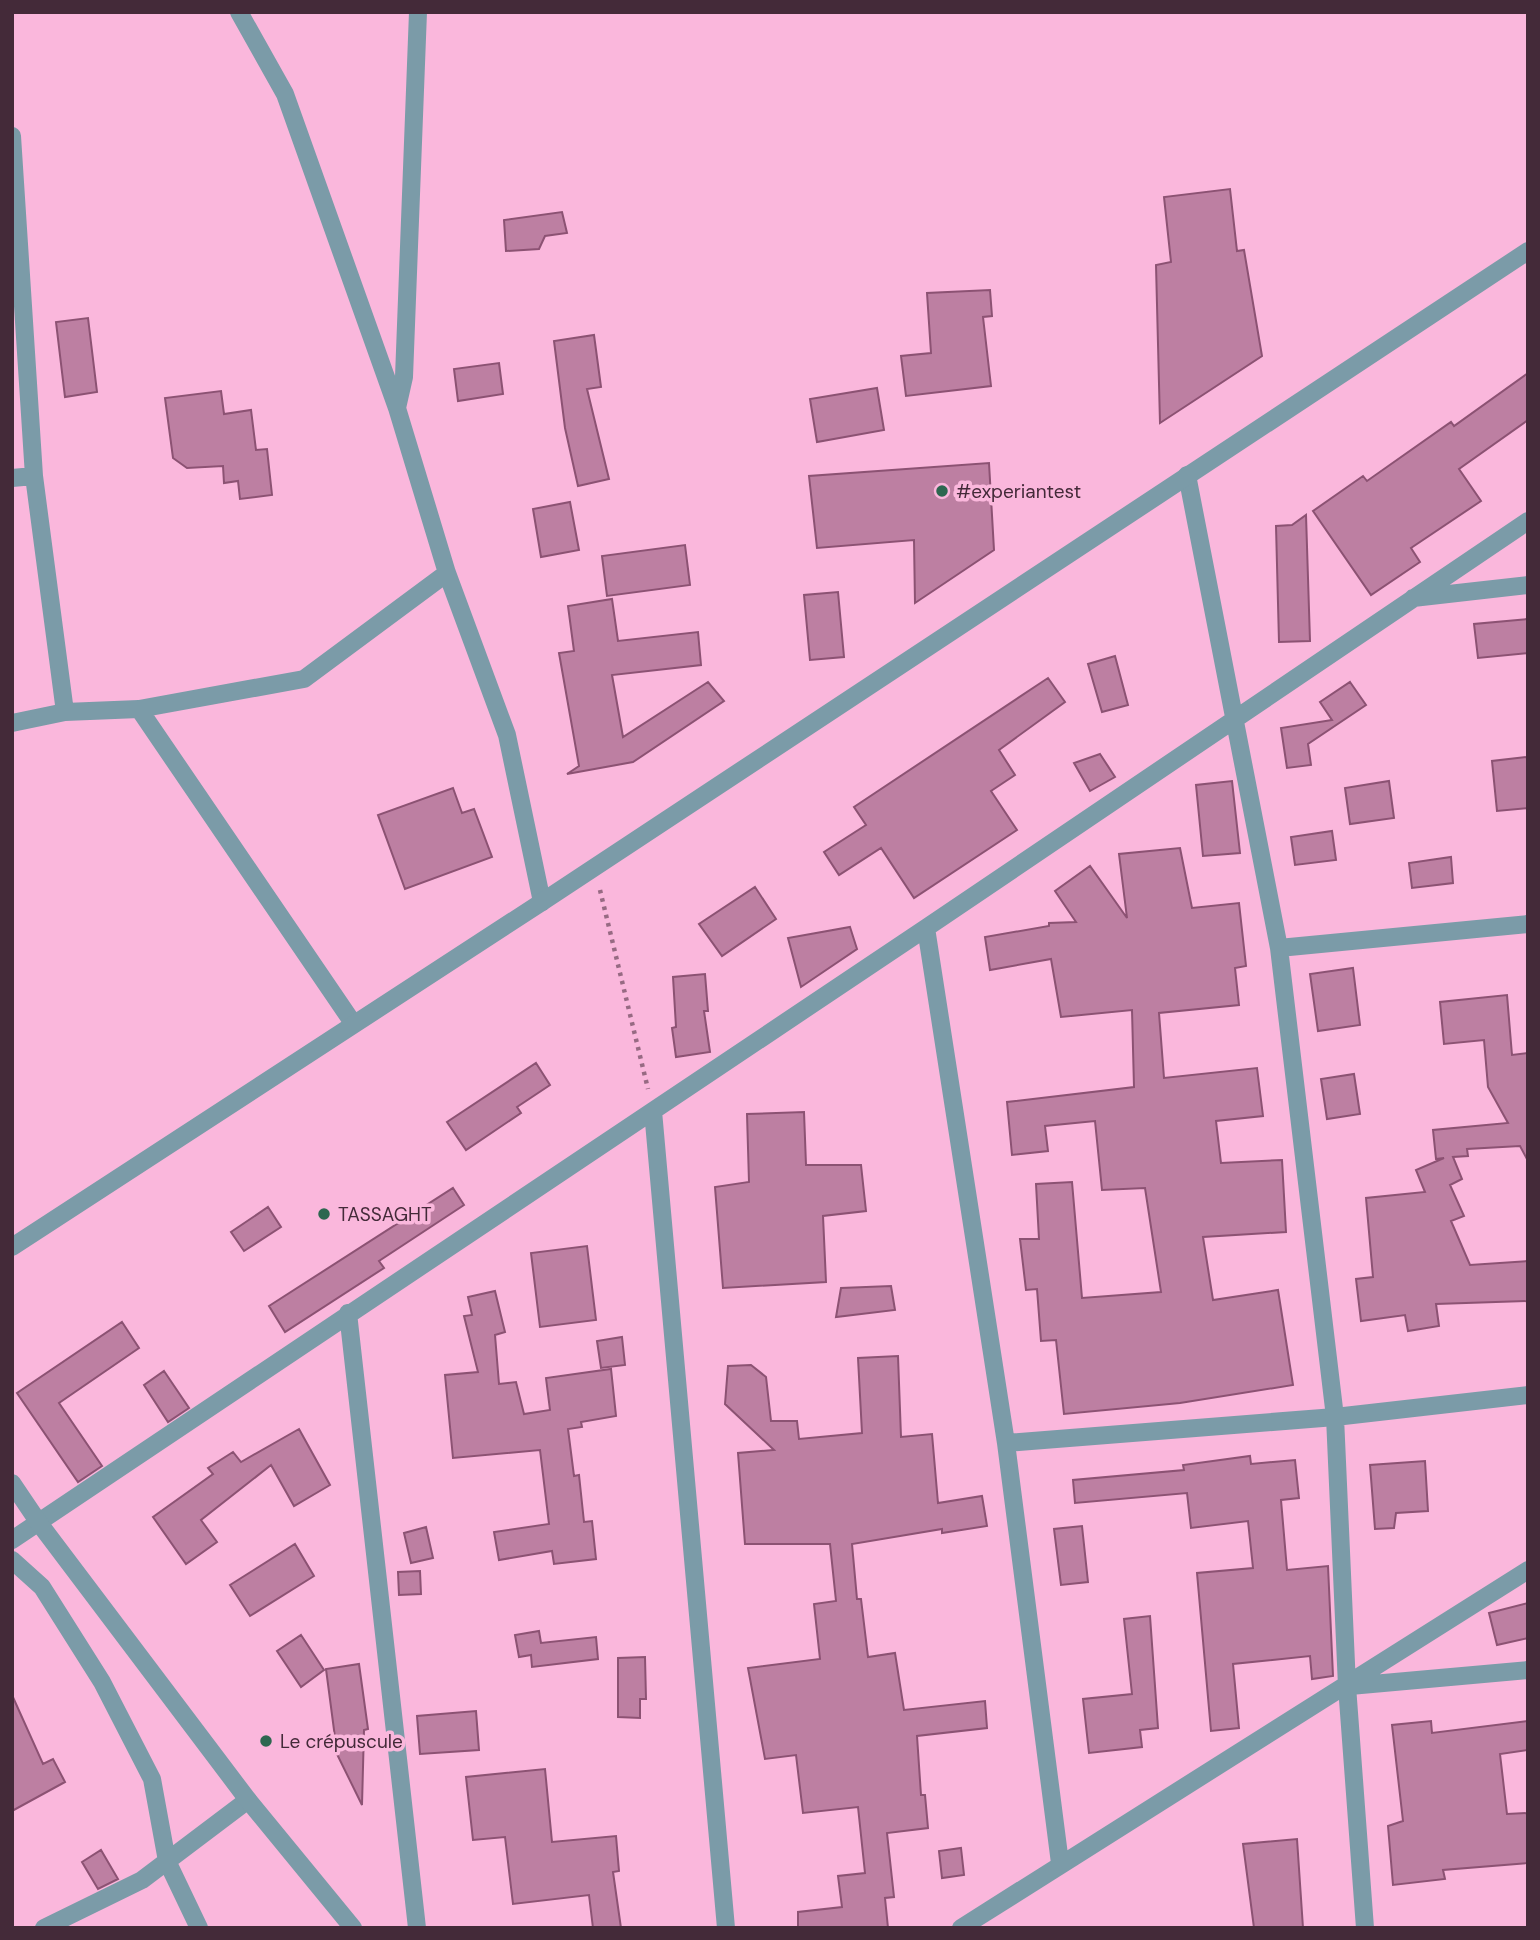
<svg xmlns="http://www.w3.org/2000/svg" width="1540" height="1940" viewBox="0 0 1540 1940" font-family="'DM Sans',sans-serif">
<style>
.building{fill:#bd7fa2;stroke:#8c5273;stroke-width:2}
.lines{fill:none;stroke-linecap:round;stroke-linejoin:round}
.path{stroke:#976a83;stroke-width:4.5;stroke-dasharray:3.5 5;stroke-linecap:butt}
.minor{stroke:#7b9ba8;stroke-width:18}
.tertiary{stroke:#7b9ba8;stroke-width:18}
.poi-dot{fill:#2d6750;stroke:#fab7dc;stroke-width:2.5}
.labels{text-anchor:middle;stroke-width:7;stroke-linejoin:round;paint-order:stroke}
.poi-label{font-size:19px;fill:#442a39;stroke:#fab7dc;text-anchor:start}
</style>
<rect width="100%" height="100%" fill="#fab7dc"/>
<path class="building" d="M 1230,189 L 1237,251 L 1244,250 L 1262,356 L 1160,423 L 1156,265 L 1171,262 L 1164,197 Z
M 562,212 L 567,233 L 545,236 L 539,249 L 506,251 L 504,220 Z
M 990,290 L 992,316 L 983,317 L 991,386 L 906,396 L 901,356 L 931,353 L 927,293 Z
M 88,318 L 97,392 L 65,397 L 56,322 Z
M 594,335 L 601,387 L 587,389 L 609,479 L 578,486 L 565,428 L 554,341 Z
M 499,363 L 503,394 L 458,401 L 454,369 Z
M 1528,373 L 1528,420 L 1459,469 L 1481,501 L 1411,548 L 1420,562 L 1371,595 L 1313,511 L 1363,476 L 1367,481 L 1451,422 L 1454,426 Z
M 877,388 L 884,430 L 817,442 L 810,399 Z
M 221,391 L 224,414 L 251,410 L 256,450 L 267,449 L 272,495 L 240,499 L 238,481 L 224,483 L 223,466 L 187,468 L 173,458 L 165,398 Z
M 989,463 L 994,550 L 915,603 L 914,540 L 817,548 L 809,476 Z
M 570,502 L 579,550 L 541,557 L 533,509 Z
M 1306,515 L 1310,641 L 1279,642 L 1276,526 L 1292,525 Z
M 685,545 L 690,585 L 607,596 L 602,556 Z
M 838,592 L 844,657 L 810,660 L 804,595 Z
M 612,599 L 618,641 L 698,632 L 701,665 L 612,675 L 623,737 L 708,682 L 724,701 L 633,762 L 567,774 L 579,766 L 559,653 L 574,651 L 568,606 Z
M 1528,619 L 1528,653 L 1478,658 L 1474,624 Z
M 1115,656 L 1128,705 L 1102,712 L 1088,664 Z
M 1048,678 L 1065,702 L 999,750 L 1015,775 L 991,791 L 1017,830 L 914,898 L 881,848 L 839,875 L 824,852 L 866,825 L 854,807 Z
M 1350,682 L 1366,705 L 1308,744 L 1311,765 L 1287,768 L 1281,728 L 1332,720 L 1320,702 Z
M 1100,754 L 1115,777 L 1090,791 L 1074,763 Z
M 1527,757 L 1528,808 L 1497,811 L 1492,761 Z
M 1232,781 L 1240,853 L 1203,856 L 1196,785 Z
M 1389,781 L 1394,818 L 1350,824 L 1345,788 Z
M 453,788 L 462,813 L 474,809 L 492,857 L 405,889 L 378,815 Z
M 1332,831 L 1336,860 L 1295,865 L 1291,837 Z
M 1180,848 L 1192,908 L 1239,903 L 1246,966 L 1235,968 L 1239,1005 L 1159,1013 L 1164,1078 L 1257,1068 L 1263,1116 L 1216,1121 L 1221,1163 L 1282,1160 L 1286,1232 L 1203,1237 L 1213,1300 L 1278,1290 L 1293,1385 L 1180,1403 L 1064,1414 L 1056,1340 L 1041,1341 L 1037,1289 L 1026,1290 L 1020,1239 L 1039,1239 L 1036,1184 L 1072,1182 L 1082,1298 L 1161,1292 L 1145,1188 L 1102,1190 L 1095,1121 L 1045,1126 L 1048,1151 L 1012,1155 L 1007,1102 L 1134,1087 L 1132,1010 L 1061,1017 L 1051,959 L 990,970 L 985,937 L 1049,926 L 1049,923 L 1076,922 L 1055,891 L 1090,866 L 1127,918 L 1119,854 Z
M 1451,857 L 1453,883 L 1412,888 L 1409,863 Z
M 755,887 L 776,919 L 722,956 L 699,924 Z
M 850,927 L 857,949 L 801,987 L 788,938 Z
M 1353,968 L 1360,1025 L 1318,1031 L 1310,974 Z
M 705,974 L 708,1011 L 704,1011 L 710,1052 L 676,1057 L 672,1028 L 676,1027 L 673,977 Z
M 1507,995 L 1512,1055 L 1528,1053 L 1528,1161 L 1520,1146 L 1467,1149 L 1468,1156 L 1453,1157 L 1462,1179 L 1450,1185 L 1464,1216 L 1451,1221 L 1470,1265 L 1528,1261 L 1528,1301 L 1436,1304 L 1439,1326 L 1408,1331 L 1405,1315 L 1361,1321 L 1356,1279 L 1373,1277 L 1366,1198 L 1425,1192 L 1416,1170 L 1444,1158 L 1436,1159 L 1433,1130 L 1508,1123 L 1488,1087 L 1484,1040 L 1444,1044 L 1440,1002 Z
M 536,1063 L 550,1085 L 517,1107 L 521,1113 L 466,1150 L 447,1122 Z
M 1354,1074 L 1360,1114 L 1327,1119 L 1321,1079 Z
M 804,1112 L 806,1165 L 861,1165 L 866,1211 L 823,1216 L 826,1282 L 723,1288 L 715,1187 L 749,1182 L 747,1114 Z
M 453,1188 L 464,1205 L 379,1261 L 384,1268 L 285,1332 L 269,1306 Z
M 268,1207 L 281,1227 L 244,1251 L 231,1232 Z
M 587,1246 L 596,1320 L 540,1327 L 531,1253 Z
M 891,1286 L 895,1310 L 836,1317 L 841,1288 Z
M 495,1291 L 505,1332 L 495,1335 L 499,1384 L 516,1382 L 524,1414 L 550,1410 L 546,1378 L 611,1369 L 616,1416 L 581,1422 L 582,1427 L 568,1429 L 574,1476 L 579,1475 L 584,1522 L 592,1521 L 596,1559 L 554,1564 L 552,1551 L 499,1560 L 494,1532 L 549,1524 L 540,1450 L 453,1458 L 445,1375 L 478,1372 L 464,1316 L 472,1315 L 468,1297 Z
M 122,1322 L 139,1348 L 59,1403 L 102,1466 L 78,1482 L 17,1393 Z
M 622,1337 L 625,1365 L 601,1368 L 597,1341 Z
M 898,1356 L 901,1437 L 932,1434 L 938,1503 L 982,1496 L 987,1526 L 942,1533 L 942,1529 L 852,1544 L 857,1599 L 861,1599 L 868,1657 L 895,1653 L 904,1710 L 985,1701 L 987,1728 L 917,1736 L 921,1795 L 925,1795 L 928,1828 L 887,1833 L 894,1897 L 885,1898 L 888,1928 L 798,1928 L 798,1912 L 842,1907 L 838,1876 L 865,1873 L 858,1807 L 803,1813 L 796,1755 L 765,1759 L 748,1668 L 820,1659 L 814,1604 L 836,1601 L 830,1544 L 745,1544 L 738,1453 L 774,1450 L 725,1404 L 728,1366 L 751,1365 L 766,1377 L 771,1421 L 797,1421 L 799,1439 L 862,1433 L 858,1358 Z
M 164,1371 L 189,1408 L 168,1422 L 144,1385 Z
M 299,1429 L 330,1485 L 294,1506 L 271,1465 L 201,1520 L 217,1542 L 186,1564 L 153,1517 L 213,1474 L 208,1468 L 233,1452 L 241,1462 Z
M 1250,1456 L 1251,1464 L 1295,1460 L 1299,1498 L 1281,1500 L 1287,1570 L 1328,1566 L 1333,1676 L 1312,1679 L 1310,1656 L 1233,1664 L 1239,1728 L 1211,1731 L 1197,1573 L 1253,1568 L 1248,1521 L 1191,1528 L 1187,1493 L 1075,1503 L 1073,1480 L 1184,1470 L 1183,1465 Z
M 1425,1461 L 1428,1511 L 1396,1513 L 1394,1528 L 1375,1529 L 1370,1465 Z
M 1082,1526 L 1088,1582 L 1061,1585 L 1054,1529 Z
M 426,1527 L 433,1558 L 411,1563 L 404,1533 Z
M 295,1544 L 314,1576 L 250,1616 L 230,1585 Z
M 420,1571 L 421,1594 L 399,1595 L 398,1572 Z
M 1528,1603 L 1528,1638 L 1497,1645 L 1489,1613 Z
M 1150,1616 L 1158,1728 L 1140,1730 L 1142,1747 L 1089,1753 L 1083,1699 L 1132,1694 L 1124,1619 Z
M 539,1631 L 541,1643 L 596,1637 L 598,1659 L 532,1667 L 531,1655 L 519,1657 L 515,1635 Z
M 301,1635 L 324,1670 L 301,1687 L 277,1651 Z
M 645,1657 L 646,1699 L 640,1699 L 640,1718 L 618,1717 L 618,1658 Z
M 359,1664 L 368,1729 L 364,1730 L 362,1805 L 333,1746 L 336,1745 L 326,1669 Z
M 12,1695 L 43,1764 L 53,1759 L 65,1782 L 12,1811 Z
M 476,1711 L 479,1750 L 420,1754 L 417,1716 Z
M 1431,1721 L 1432,1733 L 1528,1721 L 1528,1750 L 1500,1754 L 1507,1814 L 1528,1813 L 1528,1863 L 1443,1870 L 1445,1879 L 1393,1885 L 1388,1826 L 1403,1821 L 1392,1725 Z
M 545,1769 L 552,1842 L 616,1836 L 619,1871 L 613,1872 L 621,1928 L 593,1928 L 589,1895 L 513,1904 L 505,1837 L 473,1840 L 466,1777 Z
M 1297,1839 L 1303,1928 L 1254,1928 L 1243,1844 Z
M 961,1848 L 964,1875 L 942,1878 L 939,1851 Z
M 101,1850 L 118,1879 L 98,1889 L 82,1862 Z"/>
<g class="lines">
<path class="path" d="M 600,890 L 648,1089"/>
<path class="minor" d="M 239,12 L 285,94 L 397,408
M 418,12 L 404,377 L 397,408 L 447,573 L 507,735 L 542,902
M 12,136 L 34,476 L 65,712
M 1187,475 L 1279,948 L 1335,1417 L 1347,1686 L 1365,1928
M 12,478 L 34,476
M 1413,598 L 1528,585
M 139,709 L 353,1023
M 12,723 L 65,712 L 139,709 L 304,679 L 447,573
M 926,928 L 1006,1443 L 1060,1863
M 1279,948 L 1528,924
M 653,1111 L 726,1928
M 348,1313 L 417,1928
M 1006,1443 L 1335,1417 L 1528,1395
M 12,1540 L 926,928 L 1528,521
M 12,1560 L 42,1587 L 102,1682 L 152,1779 L 167,1861 L 199,1928
M 1350,1686 L 1528,1670
M 44,1928 L 142,1880 L 248,1800
M 961,1928 L 1528,1570"/>
<path class="tertiary" d="M 12,1247 L 542,902 L 1528,251
M 12,1483 L 39,1523 L 248,1800 L 353,1928"/>
</g>
<g class="poi-dot">
<circle cx="942" cy="491" r="7"/>
<circle cx="324" cy="1214" r="7"/>
<circle cx="266" cy="1741" r="7"/>
</g>
<g class="labels">
<g class="poi-label">
<text x="956" y="498">#experiantest</text>
<text x="338" y="1221">TASSAGHT</text>
<text x="280" y="1748">Le crépuscule</text>
</g>
</g>
<rect width="1540" height="1940" fill="none" stroke="#442a39" stroke-width="28"/>
</svg>
